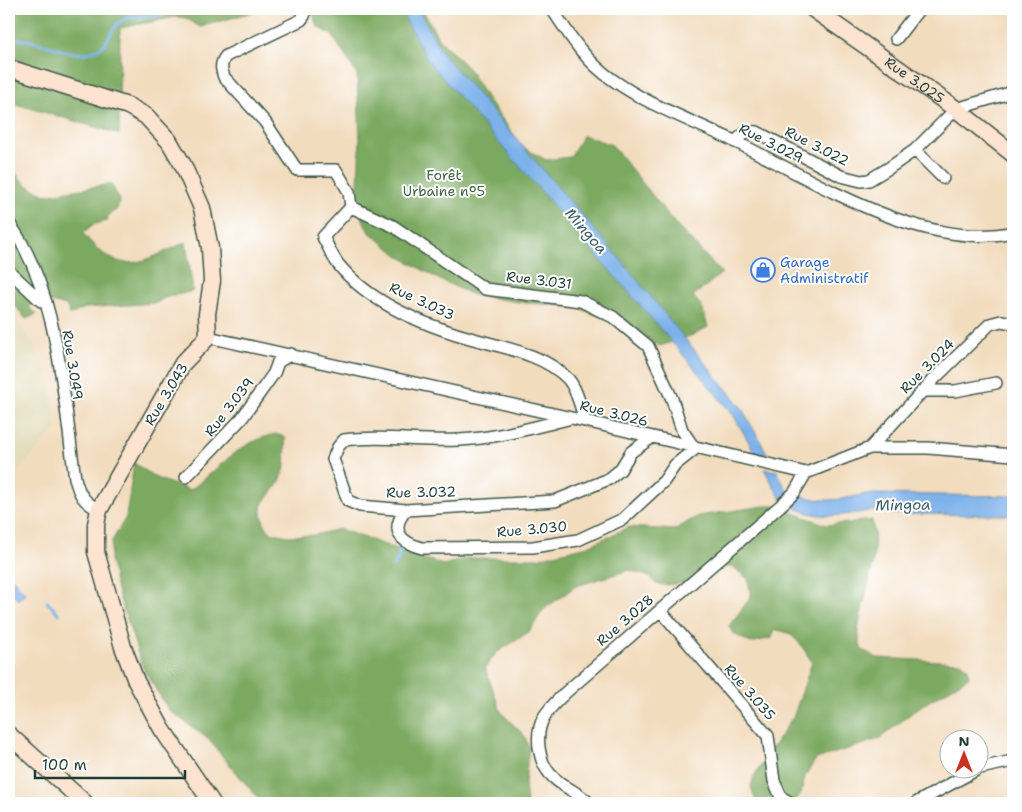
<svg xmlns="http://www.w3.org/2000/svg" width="1022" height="812" viewBox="0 0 1022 812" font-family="'Shantell Sans',sans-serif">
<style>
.built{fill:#e2dcba}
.forest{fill:#7ca961;stroke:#4e734a}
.water{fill:#7cb1ea;stroke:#4e778f}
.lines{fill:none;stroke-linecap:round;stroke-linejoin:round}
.stream{stroke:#7cb1ea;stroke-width:3}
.street-casing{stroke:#3f5549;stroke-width:14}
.secondary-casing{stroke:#3f5549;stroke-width:19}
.street{stroke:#fff;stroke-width:11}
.secondary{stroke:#fde4d0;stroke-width:16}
.labels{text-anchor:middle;stroke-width:4;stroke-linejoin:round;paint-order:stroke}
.street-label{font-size:14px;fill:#1f3d34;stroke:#fff}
.park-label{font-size:14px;fill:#446545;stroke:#fff}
.shop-label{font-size:14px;fill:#366cbe;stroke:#fff;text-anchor:start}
.water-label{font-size:15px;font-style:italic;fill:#3b606b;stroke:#fff}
</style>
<rect width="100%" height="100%" fill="#fff"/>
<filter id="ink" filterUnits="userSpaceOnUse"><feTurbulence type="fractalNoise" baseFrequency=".02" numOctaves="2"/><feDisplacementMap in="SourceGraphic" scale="10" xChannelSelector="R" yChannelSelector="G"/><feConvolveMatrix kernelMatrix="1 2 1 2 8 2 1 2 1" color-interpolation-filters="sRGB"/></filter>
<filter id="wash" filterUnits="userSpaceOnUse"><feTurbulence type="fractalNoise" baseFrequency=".0096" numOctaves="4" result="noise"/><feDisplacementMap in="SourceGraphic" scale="20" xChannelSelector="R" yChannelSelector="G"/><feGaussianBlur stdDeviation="1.12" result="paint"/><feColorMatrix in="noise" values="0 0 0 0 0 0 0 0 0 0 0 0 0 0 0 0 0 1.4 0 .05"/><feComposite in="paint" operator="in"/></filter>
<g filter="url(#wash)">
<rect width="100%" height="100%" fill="#f2dcbe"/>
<path class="built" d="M 9,312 L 33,342 L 50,384 L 56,428 L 9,482 Z"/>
<path class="forest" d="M 9,9 L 263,9 L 200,27 L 186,18 L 176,17 L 120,28 L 119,134 L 9,102 Z
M 311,9 L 422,9 L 439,39 L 469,69 L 486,97 L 523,147 L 546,160 L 570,157 L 583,135 L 612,145 L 677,226 L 722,273 L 693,296 L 702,307 L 708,327 L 693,335 L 660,346 L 617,323 L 573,306 L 525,303 L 474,295 L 440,280 L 399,256 L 368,231 L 357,205 L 360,139 L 357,74 L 332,35 L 317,26 Z
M 9,165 L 25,184 L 45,195 L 111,184 L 120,200 L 117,209 L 108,216 L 107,221 L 92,225 L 83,233 C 120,279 140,263 186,242 L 193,291 L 164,298 L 156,303 L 85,308 L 70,315 L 67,306 L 34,298 L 29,308 L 37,314 L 26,319 L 9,298 Z
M 275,434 L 285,437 C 287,476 285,476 261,506 L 264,524 L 270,532 L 288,536 L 315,535 L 339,529 L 443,565 L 469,558 L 538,558 L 588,546 L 629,527 L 674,530 L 698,516 L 764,506 L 774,506 L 827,525 L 872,520 C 881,554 864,592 859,625 C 857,633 860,642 861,649 L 877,658 L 961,662 L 968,668 L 969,677 L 918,708 L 879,739 L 816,759 L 805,776 L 801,794 L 794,803 L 756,803 L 751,786 L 754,776 L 794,715 L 812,662 C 802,647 794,630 774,630 L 771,638 L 751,643 L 734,634 L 729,626 L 751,597 L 748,579 L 733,567 L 723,567 L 685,583 L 665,585 L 656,584 L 650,577 L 629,570 L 576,586 L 544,609 L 529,632 L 496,653 L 485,668 L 501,712 L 524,735 L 529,747 L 525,783 L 527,803 L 262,803 L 208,739 L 168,709 L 143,668 L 116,587 L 110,559 L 112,541 L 126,517 L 134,463 L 158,479 L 190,490 C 221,468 235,444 275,434 Z"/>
<path class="water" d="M 400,9 L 418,9 L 443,54 L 619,258 L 741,407 L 768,455 L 755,453 L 734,416 L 684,356 L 428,61 Z
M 764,469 L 777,471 L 788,493 L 781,499 Z
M 867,494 L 1013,496 L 1013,515 L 892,514 L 892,510 C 850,509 832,526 791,506 L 800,495 C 824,504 843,499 867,494 Z
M 13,579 L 25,593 L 18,600 L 9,589 L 9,583 Z"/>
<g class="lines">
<path class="stream" d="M 9,39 C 19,39 30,40 39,43 C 59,48 78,60 98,49 C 111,42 111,24 125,19 C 141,13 156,23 168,9
M 393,567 L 398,559 L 401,541
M 47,602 L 59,614"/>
</g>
</g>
<g filter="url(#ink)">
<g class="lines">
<g class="street-casing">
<path id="street" d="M 302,9 L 304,16 L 301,20 L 226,56 C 220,63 221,69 224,77 L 265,122 L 297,170 L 336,170 L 349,192 L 351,207 L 323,237 C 328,246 332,256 338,264 C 371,305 431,328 481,341 C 510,349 546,356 568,379 C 577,389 581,408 585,421
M 552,9 C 570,36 585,61 613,80 C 651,107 696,122 738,143 C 815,181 924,252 1013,232
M 896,39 L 919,9
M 735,142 C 743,134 746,131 757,132 L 841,176 L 861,181 L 869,180 L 889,168 L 915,150 L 956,109 L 1013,92
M 915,150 L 943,178
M 351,207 L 393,226 L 485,289 L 581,301 L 613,317 L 648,346 L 672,399 L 682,430 L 695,449 L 675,465 L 664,481 L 623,519 L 578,540 L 533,547 L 422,548 C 399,542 390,529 406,510
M 9,223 C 59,292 63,395 75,478 C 79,495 84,502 99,510
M 9,271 L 41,301
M 208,337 L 585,421 L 806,473 L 870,448 L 928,448 L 1013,455
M 922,391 L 955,391 L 996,383
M 568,419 C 531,428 496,438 459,440 C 420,442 382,435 344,440 L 338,447 L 333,459 L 348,501 L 360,506 L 406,510 L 555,501 L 609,479 L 620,470 L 631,452 L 651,438
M 870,448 L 931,382 L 990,324 L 1001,321 L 1013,323
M 186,477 L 242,418 L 274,373 L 278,362 L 291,354
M 660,610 L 768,736 L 774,781 L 781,797 L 791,803
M 980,768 L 1013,761
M 589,803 C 579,793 565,788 554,778 C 538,764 534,735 544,717 C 549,708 558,700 565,693 L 780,506 L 794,493 L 806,473
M 916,803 L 976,770"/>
</g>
<g class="secondary-casing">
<g id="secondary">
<path id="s1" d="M 813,9 L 956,109 L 1013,154"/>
<path d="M 9,68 L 128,106 L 146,116 L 169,141 L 183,165 L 202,208 L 210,248 L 212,281 L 207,314 L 208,337 L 183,363 L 99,510 L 96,524 L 96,552 L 123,647 L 136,681 L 162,729 L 212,803"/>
<path d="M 9,735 L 85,803"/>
</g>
</g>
<use href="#street" class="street"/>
<use href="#secondary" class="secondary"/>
</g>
</g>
<defs>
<g id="shop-ring" transform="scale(1.25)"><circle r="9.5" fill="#fff" stroke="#3f7fe0" stroke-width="1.5"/><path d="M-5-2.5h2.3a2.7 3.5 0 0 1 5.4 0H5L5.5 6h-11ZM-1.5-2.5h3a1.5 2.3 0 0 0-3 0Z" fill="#3f7fe0"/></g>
</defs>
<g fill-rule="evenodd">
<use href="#shop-ring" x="763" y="270"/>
</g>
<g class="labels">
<g class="street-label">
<text dy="5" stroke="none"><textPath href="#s1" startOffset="124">Rue 3.025</textPath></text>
<text transform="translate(771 143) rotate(27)" y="5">Rue 3.029</text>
<text transform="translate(817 146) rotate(27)" y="5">Rue 3.022</text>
<text transform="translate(539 280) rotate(7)" y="5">Rue 3.031</text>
<text transform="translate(422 301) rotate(25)" y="5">Rue 3.033</text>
<text transform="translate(73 365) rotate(81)" y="5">Rue 3.049</text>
<text transform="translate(927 366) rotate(-45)" y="5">Rue 3.024</text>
<text transform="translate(166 394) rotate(-59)" y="5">Rue 3.043</text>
<text transform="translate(229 407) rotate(-52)" y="5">Rue 3.039</text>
<text transform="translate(614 413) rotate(14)" y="5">Rue 3.026</text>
<text transform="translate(421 492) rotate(-1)" y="5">Rue 3.032</text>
<text transform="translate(532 529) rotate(-5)" y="5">Rue 3.030</text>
<text transform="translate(625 620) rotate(-41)" y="5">Rue 3.028</text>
<text transform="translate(750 692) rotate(49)" y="5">Rue 3.035</text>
</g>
<g class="park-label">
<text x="444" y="180">Forêt<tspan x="444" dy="16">Urbaine n°5</tspan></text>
</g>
<g class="shop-label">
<text x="780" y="267">Garage<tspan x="780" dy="16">Administratif</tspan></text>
</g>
<g class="water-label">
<text transform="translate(586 231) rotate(49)" y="5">Mingoa</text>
<text transform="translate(903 505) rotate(-1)" y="5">Mingoa</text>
</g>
</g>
<rect width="1022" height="812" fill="none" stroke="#fff" stroke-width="30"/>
<g transform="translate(964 754)"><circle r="24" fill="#ffffff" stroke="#a5b1ae"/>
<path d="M0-4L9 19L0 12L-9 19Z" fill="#c8321e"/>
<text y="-8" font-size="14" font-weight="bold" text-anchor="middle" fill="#1f3d34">N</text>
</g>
<path d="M35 770v8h150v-8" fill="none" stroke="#1f3d34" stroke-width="2.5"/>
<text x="42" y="770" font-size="15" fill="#1f3d34" stroke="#ffffff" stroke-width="4" paint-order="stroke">100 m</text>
</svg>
